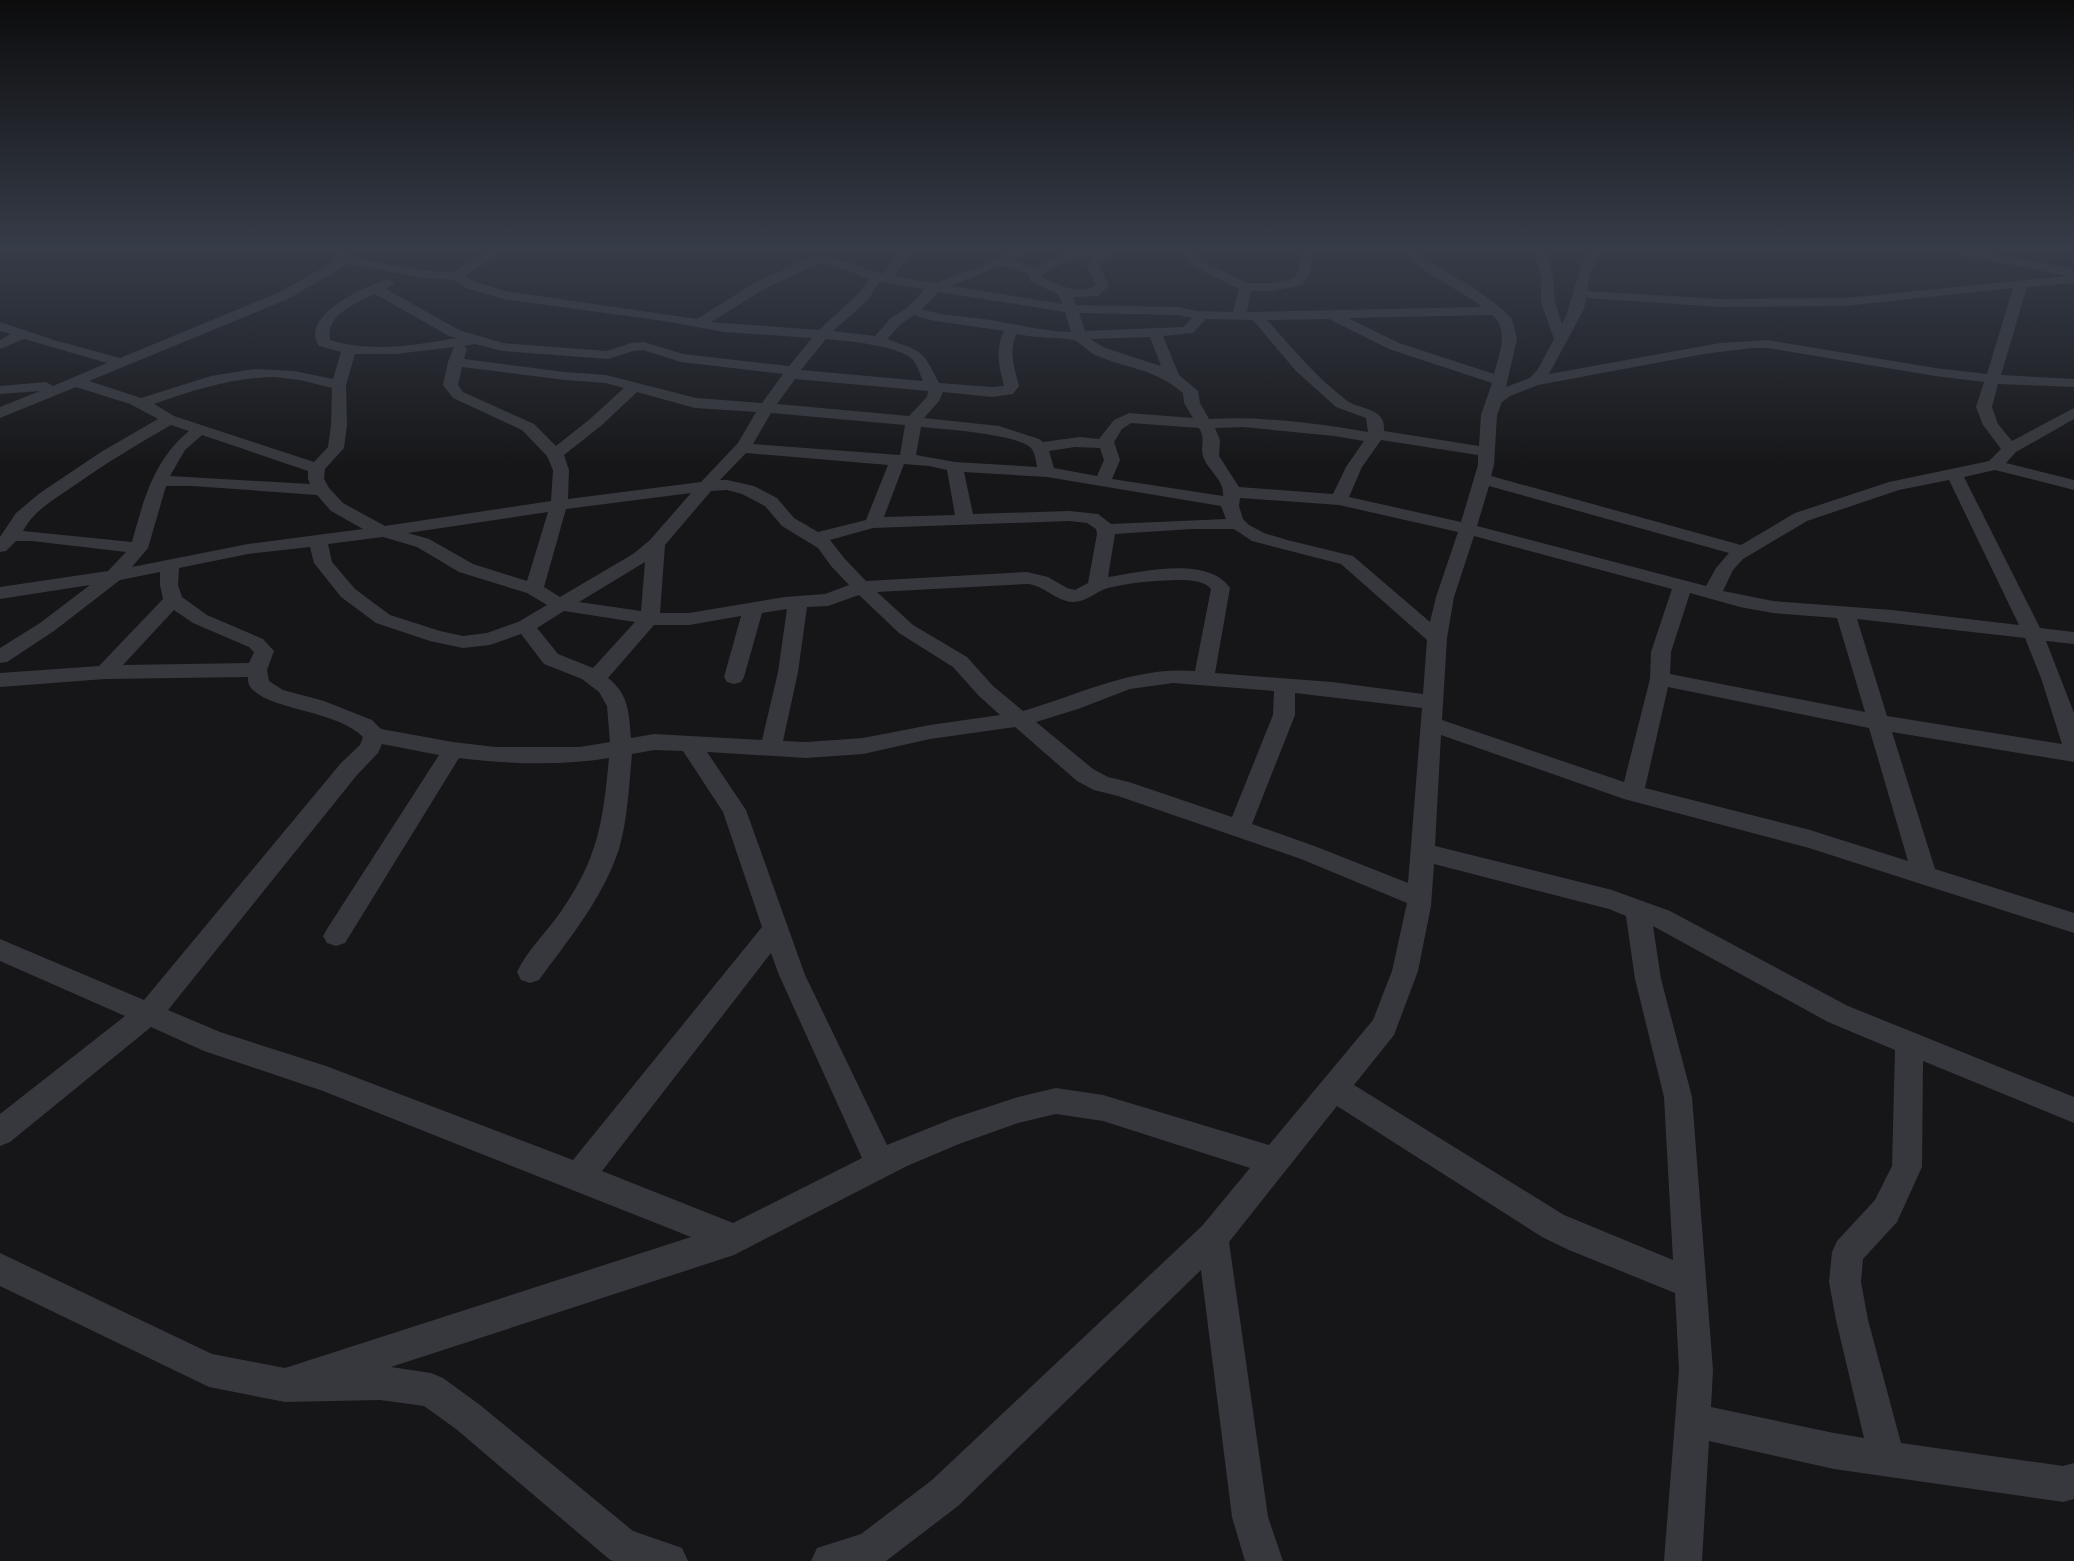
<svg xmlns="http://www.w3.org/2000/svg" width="2074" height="1561" viewBox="0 0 2074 1561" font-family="'DM Sans',sans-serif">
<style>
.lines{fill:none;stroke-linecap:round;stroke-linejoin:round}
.street{fill:#37383d;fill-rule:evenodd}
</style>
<rect width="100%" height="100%" fill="#161618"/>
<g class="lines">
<path class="street" d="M 328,250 L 341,250 L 350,257 C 369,260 440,276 454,271 C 475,264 476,250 503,250 L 465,276 L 476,282 L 505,291 L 697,319 L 756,282 L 814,256 L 818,255 L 852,263 L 882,274 L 889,267 L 899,250 L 913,250 L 894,276 L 935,283 L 980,266 L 1016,250 L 1031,250 L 1029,253 L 1012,260 L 1035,268 L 1068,251 L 1098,252 L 1100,250 L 1112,250 L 1099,266 L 1109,286 L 1098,296 L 1073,297 L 1076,305 L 1177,307 L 1198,311 L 1233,312 L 1239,289 L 1191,265 L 1180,250 L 1192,250 L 1200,259 L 1208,264 L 1248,283 L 1272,283 L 1293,279 L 1298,272 L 1301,250 L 1313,250 L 1310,272 L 1303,285 L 1272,291 L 1251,291 L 1247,312 L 1482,307 C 1458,288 1421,274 1403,250 L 1416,250 L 1425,259 L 1474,288 L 1501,308 L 1512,319 L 1517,339 L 1506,387 L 1530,378 L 1538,369 L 1554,339 L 1541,302 L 1541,277 L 1534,250 L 1546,250 L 1553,277 L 1555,302 L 1562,324 C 1575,300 1574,272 1590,250 L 1602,250 L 1590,273 L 1587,291 L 1720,299 L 1845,298 L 2068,276 L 1957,254 L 1951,250 L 1974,250 L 2072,269 L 2074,273 L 2069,276 L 2074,275 L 2074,283 L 2027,287 L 2001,375 L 2074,379 L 2074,387 L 1998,384 L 1992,407 L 1998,424 L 2012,441 L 2074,408 L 2074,419 L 2016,452 L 2006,463 L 2074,480 L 2074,490 L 1995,470 L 1964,477 L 2040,628 L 2074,632 L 2074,644 L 2046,641 L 2074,713 L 2074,762 L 1892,732 L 1935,869 L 2074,913 L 2074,933 L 1809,848 L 1624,799 L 1441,735 L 1435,846 L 1612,890 L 1670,911 L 1848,1006 L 2074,1097 L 2074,1123 L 1923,1061 L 1922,1167 L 1897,1222 L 1863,1259 L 1861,1282 L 1868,1320 L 1901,1443 L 2063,1466 L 2074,1463 L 2074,1499 L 2063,1502 L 1834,1469 L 1709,1441 L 1702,1561 L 1664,1561 L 1679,1370 L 1675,1293 L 1569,1250 L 1542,1237 L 1337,1106 L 1229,1242 L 1268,1517 L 1283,1561 L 1245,1561 L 1232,1517 L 1201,1270 L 958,1506 L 886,1561 L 811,1561 L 817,1548 L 861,1534 L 932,1480 L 1202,1226 L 1250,1168 L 1103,1121 L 1056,1114 L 1018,1123 L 959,1144 L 907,1166 L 734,1255 L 391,1367 L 431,1373 L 443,1378 L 480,1405 L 633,1531 L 682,1548 L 688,1561 L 613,1561 L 609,1559 L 456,1429 L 424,1406 L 380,1400 L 285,1402 L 209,1387 L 0,1286 L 0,1253 L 212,1354 L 285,1368 L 691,1237 L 323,1091 L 204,1051 L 151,1027 L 10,1142 L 0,1146 L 0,1114 L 125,1016 L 0,961 L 0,939 L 144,1000 L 341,763 L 360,745 L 363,737 C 337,710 271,711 251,688 C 248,684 248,681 248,677 L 105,679 L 0,687 L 0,673 L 99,666 L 163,599 L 160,585 L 160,572 L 120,580 L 54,631 L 7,662 L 0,663 L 0,648 L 40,623 L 90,585 L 0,599 L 0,587 L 108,571 L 126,552 L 32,541 L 16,541 L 6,551 L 0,552 L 0,537 L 16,513 L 40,493 L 101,452 L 158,419 L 130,404 L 76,387 L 0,418 L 0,407 L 40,391 L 0,394 L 0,386 L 46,382 L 53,386 L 107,363 L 24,339 L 0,349 L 0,340 L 11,334 L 0,331 L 0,322 L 54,340 L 120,358 L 278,293 L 338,259 ZM 1074,258 L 1092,259 L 1087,266 L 1096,285 C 1079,297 1058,284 1041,277 L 1041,275 ZM 819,263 L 844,269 L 869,279 L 858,294 L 819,330 L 711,322 L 766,288 ZM 348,264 L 424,278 L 453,280 L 466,288 L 503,299 L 664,321 L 724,332 L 812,338 L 789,366 L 683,354 L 644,342 L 631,343 L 607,351 L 503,343 L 459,330 L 386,289 L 395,283 L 389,279 C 367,285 299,315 319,346 L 341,352 L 333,379 L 294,371 L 254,369 L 211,376 L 141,398 L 89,381 L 288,299 ZM 1002,265 L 1028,274 L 1031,282 L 1058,294 L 1063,304 L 951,286 ZM 879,282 L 925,289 L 908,307 L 891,318 L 875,336 L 833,331 L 868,300 ZM 2013,288 L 1987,374 L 1935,368 L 1768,340 L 1720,343 L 1549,374 L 1584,309 L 1586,298 L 1720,307 L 1845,306 ZM 938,292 L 1065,312 L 1071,332 C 1041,331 1012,323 983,319 C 963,316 941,316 922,309 ZM 375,294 L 449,336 L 457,338 C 416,345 371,353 330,340 C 325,315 356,303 375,294 ZM 1079,313 L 1177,315 L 1192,318 L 1183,327 L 1085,331 ZM 914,315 L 929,320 L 1004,331 C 995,351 999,365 1004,386 L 992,387 L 939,383 C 922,349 923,352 887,339 L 901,324 ZM 1492,315 C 1510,330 1499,355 1494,374 L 1399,343 L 1348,318 ZM 1206,319 L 1253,320 L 1296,371 L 1336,407 L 1366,418 L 1368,432 C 1316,423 1262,416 1209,419 L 1200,403 L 1198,391 L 1179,375 L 1163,336 L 1193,333 ZM 1329,319 L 1389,349 L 1492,383 L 1481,415 L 1479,446 L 1384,431 C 1386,406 1360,411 1346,400 C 1316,377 1292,348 1267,320 ZM 1016,334 C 1035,338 1055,337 1074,340 C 1078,341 1089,352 1095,355 C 1129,370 1152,367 1183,393 L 1184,403 L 1193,418 L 1129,413 L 1114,420 L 1099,439 L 1080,437 L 1043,442 L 1039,439 L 999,426 L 924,418 L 939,401 L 943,392 L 992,397 L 1013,394 L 1019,386 C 1014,367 1009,353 1016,334 ZM 1150,337 L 1161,366 L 1105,348 L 1090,339 ZM 826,339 C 846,341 899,345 913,360 C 918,366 920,375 923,381 L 801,370 ZM 475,344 L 502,351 L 608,359 L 633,351 L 643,350 L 681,362 L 783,374 L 762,403 L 696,398 L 606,375 L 565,372 L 464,359 L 467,349 L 464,346 ZM 454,347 L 448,362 L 443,385 L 453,398 L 522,430 L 547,456 L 553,470 L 551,501 L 385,526 L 343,503 L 329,488 L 324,479 L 325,469 L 344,448 L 347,425 L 346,385 L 355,354 L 396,354 ZM 1752,348 L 1768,348 L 1935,376 L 1984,382 L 1976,407 L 1983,425 L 2001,449 L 1989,461 L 1889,482 L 1795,513 L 1741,545 L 1491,476 L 1494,465 L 1497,415 L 1502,402 L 1510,396 L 1538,385 L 1704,354 ZM 462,367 L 565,380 L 605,383 L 624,388 L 590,419 L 556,446 L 534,424 L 463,392 L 458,385 ZM 274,377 L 300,380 L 332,388 L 331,425 L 328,447 L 314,462 L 174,416 L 154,404 C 194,390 232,378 274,377 ZM 795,379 L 928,391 L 928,392 L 927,397 L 909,416 L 777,404 ZM 637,392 L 695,408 L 756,412 L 738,443 L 701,482 L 568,499 L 569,470 L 564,455 L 602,425 ZM 771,413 L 905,425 L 900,455 L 753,444 ZM 1131,423 L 1199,428 C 1206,440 1200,445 1203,456 C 1207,470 1225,480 1223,496 L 1112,479 L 1120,460 L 1114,442 L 1122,429 ZM 171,425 L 189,431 C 153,461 144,499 132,542 L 23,531 C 34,510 56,498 75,485 C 106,463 138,444 171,425 ZM 921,427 C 942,429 1018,434 1031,448 C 1035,452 1036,461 1037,467 L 955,462 L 916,455 ZM 1243,427 L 1334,436 L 1364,441 L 1346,467 L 1333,494 L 1239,487 L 1219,456 L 1220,440 L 1215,428 ZM 202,435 L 308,471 L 308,479 L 310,484 L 170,476 L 185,450 ZM 1381,440 L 1478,455 L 1478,465 L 1461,522 L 1349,497 L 1362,467 ZM 1075,447 L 1100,448 L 1104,460 L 1097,476 L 1054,468 L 1049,451 ZM 746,453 L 888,465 L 866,520 L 818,532 L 794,518 L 777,498 L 754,486 L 727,480 L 720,480 ZM 904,464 L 929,466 L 947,470 L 955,515 L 884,517 ZM 964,472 L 1047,477 L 1221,506 L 1226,519 L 1111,524 L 1098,514 L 1069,511 L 973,514 ZM 1949,480 L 2019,625 L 1892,610 L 1773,601 L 1723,591 L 1733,570 L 1743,559 L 1807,521 L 1899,490 ZM 166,486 L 192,486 L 317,495 L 331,511 L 363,529 L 248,544 L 132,567 L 148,548 ZM 1489,486 L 1729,553 L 1716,568 L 1706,586 L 1477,526 ZM 727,490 L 742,494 L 765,506 L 782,526 L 818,548 L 831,566 L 849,585 L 825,594 L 785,597 L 689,613 L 660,613 L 665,545 L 711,491 ZM 691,493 L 650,540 L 633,554 L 560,597 L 544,587 L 566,509 ZM 1240,498 L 1339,505 L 1458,532 L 1436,597 L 1430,622 L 1353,556 L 1287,540 L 1264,533 L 1249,525 L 1243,519 L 1239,506 ZM 548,512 L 527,581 L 473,564 L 429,539 L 408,533 ZM 1069,521 L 1087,523 L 1096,529 L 1097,534 L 1088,583 L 1075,590 L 1067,588 L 1048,577 L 1027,572 L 866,581 L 844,558 L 830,540 L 873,528 ZM 1192,529 L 1234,529 L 1252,541 L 1341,564 L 1427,640 L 1423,694 L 1332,682 L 1215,673 L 1230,588 C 1208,555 1141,572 1108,577 L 1115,534 ZM 1474,536 L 1672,589 L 1651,652 L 1650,679 L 1624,782 L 1442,720 L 1447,638 L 1454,597 ZM 383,537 L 417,547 L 459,572 L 527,593 L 547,605 L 518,622 L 487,633 L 463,636 L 440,631 L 390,615 L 355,589 L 332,562 L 328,544 ZM 310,547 L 314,563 L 341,597 L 376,623 L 430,641 L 463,648 L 490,645 L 521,634 L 544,664 L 582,679 L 599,692 L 607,706 L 610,742 L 580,747 L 495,747 L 453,742 L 381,729 L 372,720 L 324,701 L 283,690 L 269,681 L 267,670 L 274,651 L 263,639 L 207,615 L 182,597 L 178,585 L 179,568 L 248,554 ZM 645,562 L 641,611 L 579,602 ZM 1185,580 C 1195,581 1204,581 1211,589 L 1195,671 C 1134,666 1081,694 1023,711 L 993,686 L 967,657 L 913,625 L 877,592 L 1027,584 C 1044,585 1055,601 1073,602 C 1087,602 1096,591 1108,588 C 1132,582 1160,580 1185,580 ZM 1690,593 L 1740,607 L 1773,613 L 1837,618 L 1865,712 L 1670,674 L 1671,652 ZM 859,595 L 899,633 L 953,667 L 979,696 L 1000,715 L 930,725 L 863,738 L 806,742 L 783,741 L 798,672 L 807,607 L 828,606 ZM 787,609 L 778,672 L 762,740 L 654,734 L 631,738 C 629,714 629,694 608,678 L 654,625 L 689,625 L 741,616 L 724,677 L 727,682 L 734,684 L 741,682 L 744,677 L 762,613 ZM 174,610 L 193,623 L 249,647 L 254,652 L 249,663 L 123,665 ZM 564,611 L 635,622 L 593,668 L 558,654 L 537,628 ZM 1857,619 L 2025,638 L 2041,678 L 2062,744 L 1887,716 ZM 1173,683 L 1274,691 L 1273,715 L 1232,817 L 1129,782 L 1108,777 L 1093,769 L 1036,722 L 1078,709 L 1130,689 ZM 1668,687 L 1869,728 L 1908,861 L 1810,830 L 1645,788 ZM 1295,693 L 1422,708 L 1408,883 L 1317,847 L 1252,824 L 1295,715 ZM 1015,727 L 1077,781 L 1094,790 L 1118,796 L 1301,859 L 1407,903 L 1392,971 L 1373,1020 L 1269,1145 L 1103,1095 L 1056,1088 L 1018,1097 L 954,1118 L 887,1145 L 805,975 L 746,810 L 707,752 L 806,758 L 863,754 L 930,739 ZM 382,744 L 439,755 L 327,929 L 323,936 L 327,943 L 336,946 L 345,943 L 459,758 C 509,764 560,766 609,758 C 603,820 599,856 562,910 C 548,931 528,949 517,972 L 521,980 L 530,983 L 539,980 C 569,939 603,898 619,849 C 628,818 629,785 632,754 L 654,750 L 683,751 L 723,812 L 762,927 L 573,1160 L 326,1066 L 220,1032 L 168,1010 L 357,775 L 378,753 ZM 1434,864 L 1609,909 L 1626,916 L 1635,979 L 1664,1097 L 1673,1260 L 1564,1215 L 1354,1085 L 1394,1035 L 1418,971 L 1431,906 ZM 1653,926 L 1828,1022 L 1895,1050 L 1892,1166 L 1875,1200 L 1837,1241 L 1832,1252 L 1829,1282 L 1836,1320 L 1864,1438 L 1834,1433 L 1711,1407 L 1713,1370 L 1692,1097 L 1661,979 ZM 771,953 L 779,975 L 862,1158 L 733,1223 L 602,1171 Z"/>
</g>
<linearGradient id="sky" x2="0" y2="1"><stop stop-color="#0c0c0d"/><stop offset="0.53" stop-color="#363c48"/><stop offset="1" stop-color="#363c48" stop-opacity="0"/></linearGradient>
<rect width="2074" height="468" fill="url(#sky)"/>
</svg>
